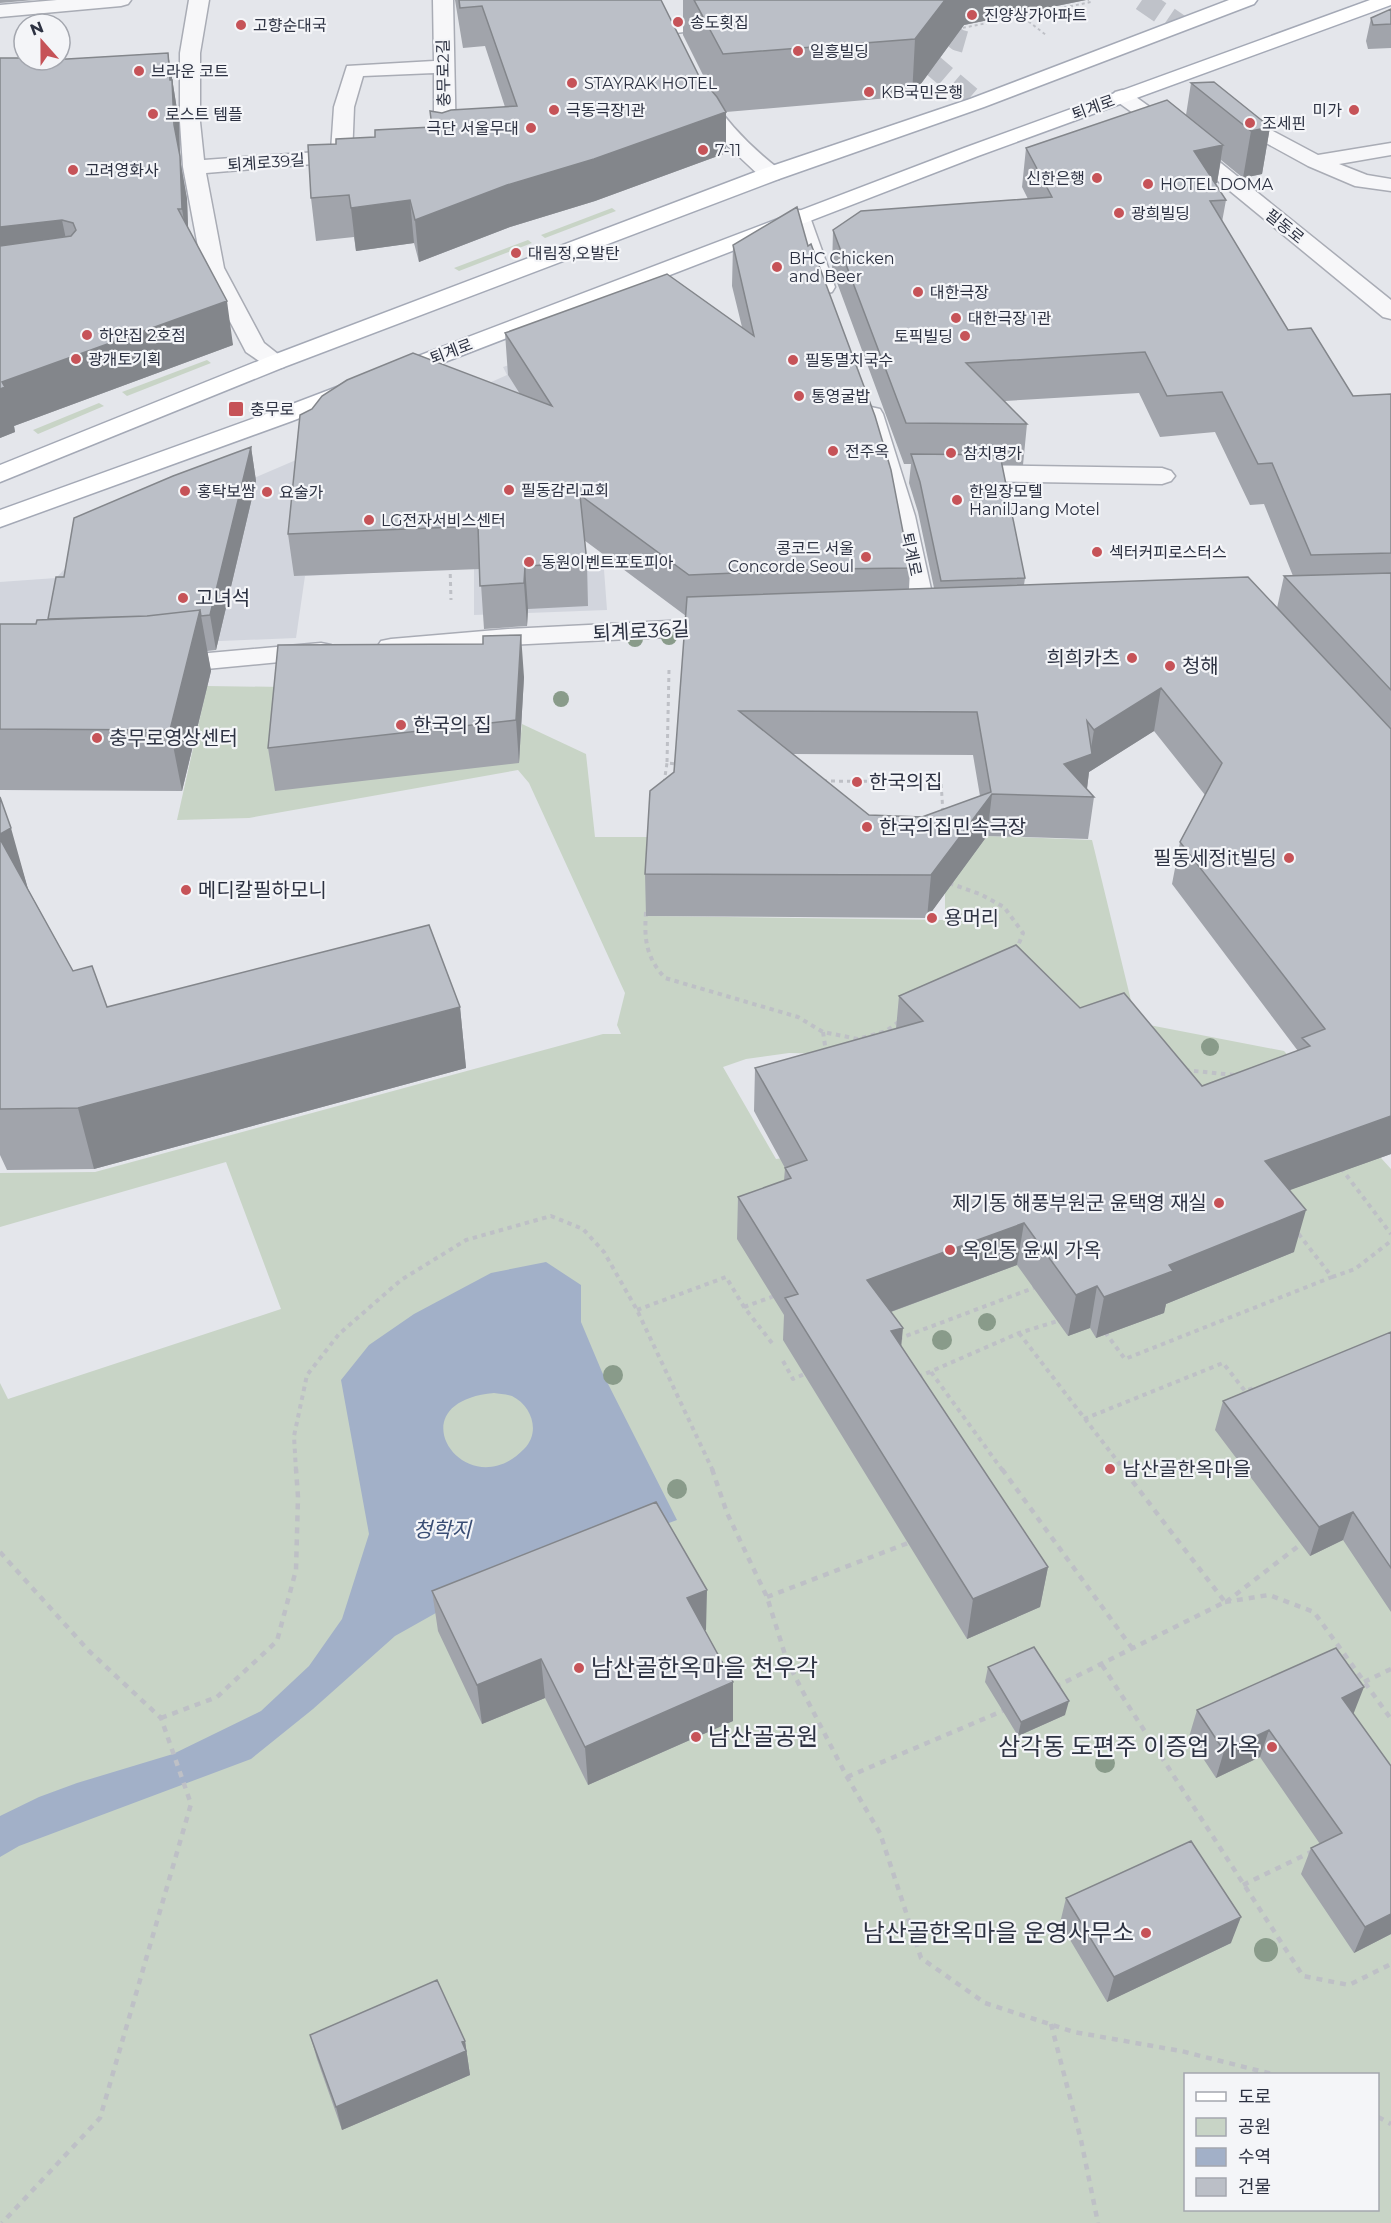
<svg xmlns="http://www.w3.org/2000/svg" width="1391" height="2223" viewBox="0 0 1391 2223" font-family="Montserrat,'Noto Sans KR',sans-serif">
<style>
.built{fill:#d2d5dd}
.green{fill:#c8d4c6;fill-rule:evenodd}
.water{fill:#a2b0c8;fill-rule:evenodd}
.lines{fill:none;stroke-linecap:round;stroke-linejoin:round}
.minor-tunnel{stroke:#bfc2c9;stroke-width:22;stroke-dasharray:22 10;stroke-linecap:butt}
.minor-casing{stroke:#a9acb5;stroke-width:3}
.major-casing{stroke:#a4a9b6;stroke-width:3}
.path-far3{stroke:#bec0c6;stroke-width:2;stroke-dasharray:3 3;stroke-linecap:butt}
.path-far2{stroke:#bec0c6;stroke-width:3;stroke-dasharray:4 4;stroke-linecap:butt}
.path-far1{stroke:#bec0c6;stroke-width:4;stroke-dasharray:4.5 4.5;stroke-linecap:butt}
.path{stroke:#bec0c6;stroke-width:4.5;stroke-dasharray:6 6;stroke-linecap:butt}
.minor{fill:#f7f7f9;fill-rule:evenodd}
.major{fill:#fff;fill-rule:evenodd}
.path-bridge{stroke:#bec0c6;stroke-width:2;stroke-dasharray:3 3;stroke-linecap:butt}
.tree{fill:#899b8a}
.wall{fill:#a1a4ab;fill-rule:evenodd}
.shaded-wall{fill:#83868b}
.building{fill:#bbbfc7;stroke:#83868b;stroke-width:1.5;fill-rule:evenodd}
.poi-dot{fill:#c65358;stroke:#f4f5f8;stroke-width:2}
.labels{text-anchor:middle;stroke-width:4.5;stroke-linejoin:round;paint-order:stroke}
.far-poi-label{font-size:16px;fill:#2d3242;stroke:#f4f5f8;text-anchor:start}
.far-street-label{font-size:16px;fill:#2d3242;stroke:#f4f5f8}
.poi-label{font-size:20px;fill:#2d3242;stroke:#f4f5f8;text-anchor:start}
.street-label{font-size:20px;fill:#2d3242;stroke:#f4f5f8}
.water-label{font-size:21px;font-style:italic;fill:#394d74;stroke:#f4f5f8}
.near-poi-label{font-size:24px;fill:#2d3242;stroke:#f4f5f8;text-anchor:start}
</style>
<rect width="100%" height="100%" fill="#e4e6eb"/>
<path class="built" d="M 543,354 L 577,419 L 392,572 L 305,576 L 296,638 L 197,642 L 0,663 L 0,582 L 56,578 L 81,552 L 317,451 L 462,395 L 507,375 L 503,367 Z
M 603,556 L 607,610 L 474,615 L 474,565 Z"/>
<path class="green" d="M 612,208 L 616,211 L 545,238 L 541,235 Z
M 528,240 L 532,243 L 459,271 L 454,268 Z
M 207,360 L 211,363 L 127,396 L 122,392 Z
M 99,403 L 104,406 L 38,434 L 33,430 Z
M 207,686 L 284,687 L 518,763 L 522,724 L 586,754 L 595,837 L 696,837 L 650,856 L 646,916 L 945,920 L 945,842 L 987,836 L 1092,840 L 1135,1017 L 840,1054 L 789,1053 L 746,1059 L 723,1067 L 776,1159 L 893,1144 L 1144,1024 L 1284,1051 L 1391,1169 L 1391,2223 L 0,2223 L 0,1383 L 8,1399 L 281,1309 L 226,1162 L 0,1227 L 0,1173 L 95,1172 L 603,1034 L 621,1034 L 617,1025 L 625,993 L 529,783 L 518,770 L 249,818 L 177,820 ZM 1186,2074 L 1378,2074 L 1378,2210 L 1186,2210 Z"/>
<path class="water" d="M 546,1262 L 581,1285 L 581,1322 L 602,1372 L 677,1520 L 459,1600 L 395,1636 L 313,1709 L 251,1759 L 19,1846 L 0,1857 L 0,1816 L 39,1797 L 77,1783 L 173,1754 L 261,1711 L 309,1666 L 342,1619 L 369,1534 L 341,1380 L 369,1345 L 414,1314 L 491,1273 ZM 494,1393 C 499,1394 506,1394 512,1396 C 532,1406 541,1432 524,1449 C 466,1509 392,1402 494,1393 Z"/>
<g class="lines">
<path class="minor-tunnel" d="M 856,0 L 977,103
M 1142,0 L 1179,25
M 947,31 L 958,40 L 965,42"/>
<g class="minor-casing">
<path id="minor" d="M 57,0 L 131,0 L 128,4 L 121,6 L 0,17 L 0,5 Z
M 189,0 L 209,0 L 200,53 L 200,122 L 204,160 L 331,151 L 334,107 L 347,66 L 434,61 L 433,0 L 453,0 L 456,146 L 452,150 L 445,152 L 438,150 L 434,146 L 434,73 L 363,76 L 354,107 L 352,157 L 348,161 L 206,173 L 224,268 L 264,343 L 288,362 L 284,367 L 276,369 L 268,367 L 246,352 L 202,268 L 183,167 L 180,122 L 180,53 Z
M 728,16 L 735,18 L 738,22 L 735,26 L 667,34 L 660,32 L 657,28 L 660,24 L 667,22 Z
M 1122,90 L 1129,92 L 1165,118 L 1391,300 L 1391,319 L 1383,317 L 1151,126 L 1115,100 L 1112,96 L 1115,92 Z
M 700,91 L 707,93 C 728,123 750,147 779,169 L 782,174 L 779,179 L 771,180 L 763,179 L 715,134 L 690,97 L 693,93 Z
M 1226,116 L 1271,130 L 1318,155 L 1391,143 L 1391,155 L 1339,164 L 1367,175 L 1391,179 L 1391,191 L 1355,186 L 1308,166 L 1257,138 L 1219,126 L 1216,122 L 1219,118 Z
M 799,210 L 807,212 L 810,217 L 835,287 L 832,292 L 824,294 L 816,292 L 813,287 L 788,217 L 791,212 Z
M 871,407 L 880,409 L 883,414 L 915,516 L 938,621 L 935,627 L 925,629 L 915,627 L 912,621 L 889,516 L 859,414 L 862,409 Z
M 959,465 L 1162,468 L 1171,471 L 1175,476 L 1171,481 L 1162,484 L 959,481 L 950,478 L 946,473 L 950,468 Z
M 729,618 L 739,620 L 742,626 L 739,632 L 729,634 L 508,645 L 391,655 L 381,653 L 377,647 L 381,641 L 391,639 L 508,629 Z
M 321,643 L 331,645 L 335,651 L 331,657 L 164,673 L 154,671 L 150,665 L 154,659 L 164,657 Z"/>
</g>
<g class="major-casing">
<path id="major" d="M 1229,0 L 1257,0 L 1254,4 L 984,107 L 779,179 L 284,367 L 0,482 L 0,465 L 268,357 L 763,169 L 970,99 Z
M 1370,0 L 1391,0 L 1391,5 L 978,156 L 292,421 L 0,527 L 0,510 L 274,411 L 964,148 Z"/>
</g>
<path class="path-far3" d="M 1019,14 L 1046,35
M 1023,16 L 1091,2 L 1088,0"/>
<path class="path-far2" d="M 450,566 L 451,600
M 669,670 L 667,763 L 678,764
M 823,781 L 941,782 L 943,813
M 664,783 L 667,763"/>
<path class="path-far1" d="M 949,883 L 980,894 L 1004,907 L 1023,933 L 1016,951
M 646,912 C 644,940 646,957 665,978 L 798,1017 L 823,1032 L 858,1039 L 886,1031 L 900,1021
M 823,1032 L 826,1052
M 1163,1066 L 1186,1089 L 1332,1277 L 1125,1359 L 967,1147 L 975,1132 Z
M 1185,1070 L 1234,1075
M 1341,1168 L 1391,1234
M 1332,1277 L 1355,1269 L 1391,1241
M 744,1307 L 777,1295
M 637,1310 L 726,1277 L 744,1307 L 772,1343
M 1019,1333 L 1125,1471
M 898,1339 L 1036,1287
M 783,1361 L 793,1379 L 807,1373
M 931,1372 L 1003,1471
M 918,1377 L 1019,1333 L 1061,1320
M 1084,1419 L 1223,1363 L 1245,1391 L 1254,1388
M 296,1471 L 294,1436 L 307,1375 L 339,1334 L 401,1280 L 466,1240 L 551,1216 L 583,1229 L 604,1252 L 637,1310 L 713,1471"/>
<path class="path" d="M 712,1469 L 727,1513 L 767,1597 L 787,1661 L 847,1777 L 880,1833 L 921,1958 L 985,2003 L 1074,2032 L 1181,2051 L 1272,2074
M 1002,1469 L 1132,1648
M 0,1552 L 89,1651 L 161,1718 L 191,1804 L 100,2118 L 2,2223
M 767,1597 L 908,1543
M 1225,1602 L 1269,1595 L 1314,1612 L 1391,1719
M 1226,1602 L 1301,1544
M 1102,1665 L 1303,1976 L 1349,1985 L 1391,1964
M 1364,1682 L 1391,1669
M 1055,1687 L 1225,1602 L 1123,1469
M 161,1718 L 217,1697 L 277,1641 L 296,1570 L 298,1497 L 296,1469
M 847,1777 L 1007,1709
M 1243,1885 L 1313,1851
M 1051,2024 L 1081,2140 L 1098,2223
M 1378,2117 L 1391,2124"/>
<use href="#minor" class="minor"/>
<use href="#major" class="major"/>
<path class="path-bridge" d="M 957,29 L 1023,16"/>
</g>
<g class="tree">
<circle cx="669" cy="637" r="8"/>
<circle cx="635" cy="639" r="8"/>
<circle cx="561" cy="699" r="8"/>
<circle cx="1210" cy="1047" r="9"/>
<circle cx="987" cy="1322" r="9"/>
<circle cx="942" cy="1340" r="10"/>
<circle cx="613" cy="1375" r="10"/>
<circle cx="677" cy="1489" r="10"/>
<circle cx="1105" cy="1763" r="10"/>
<circle cx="1266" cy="1950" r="12"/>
</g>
<path class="wall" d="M 0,0 L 34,0 L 0,3 Z
M 455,0 L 661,0 L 699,76 L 710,89 L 683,35 L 683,0 L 1086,0 L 964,25 L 912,96 L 726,112 L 726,153 L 595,201 L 510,227 L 419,262 L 414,243 L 356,251 L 354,237 L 316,241 L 311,198 L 336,144 L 431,127 L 442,113 L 505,107 L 485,46 L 463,48 Z
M 1391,9 L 1391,48 L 1368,49 L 1366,41 L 1371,18 Z
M 168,53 L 179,122 L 180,159 L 187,199 L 188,228 L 233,345 L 14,426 L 15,432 L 0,438 L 0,58 L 67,59 Z
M 1191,83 L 1270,127 L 1262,174 L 1243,178 L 1221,160 L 1217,183 L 1215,184 L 1226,200 L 1222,222 L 1288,330 L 1353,396 L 1391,394 L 1391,1154 L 1289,1190 L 1294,1252 L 1166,1304 L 1164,1313 L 1096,1338 L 1090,1328 L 1068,1336 L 1017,1265 L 891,1312 L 901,1346 L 1048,1567 L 1040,1607 L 967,1639 L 783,1340 L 784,1315 L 737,1239 L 738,1197 L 784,1181 L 785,1168 L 754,1111 L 755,1068 L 896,1029 L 899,996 L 1080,1008 L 1202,1086 L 1298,1051 L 1172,884 L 1180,842 L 1205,795 L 1154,731 L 1089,772 L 1087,789 L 1094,797 L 1088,839 L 987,836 L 927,918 L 646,916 L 645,874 L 674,772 L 686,616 L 584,540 L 587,563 L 588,606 L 528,609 L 527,626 L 484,629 L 480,569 L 294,576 L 288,534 L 520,394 L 508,375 L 505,333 L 742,327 L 732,286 L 733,245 L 808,246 L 910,568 L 909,589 L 934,588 L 918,512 L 909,483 L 911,464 L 904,464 L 832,269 L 833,230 L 1028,199 L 1022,187 L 1026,148 L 1186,115 ZM 1139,393 L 1160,437 L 1215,432 L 1250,505 L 1264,504 L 1293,576 L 1284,576 L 1277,608 L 1024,585 L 1025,578 L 1002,465 L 1023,465 L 1027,424 L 1005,401 ZM 792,754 L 973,755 L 980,796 L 922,817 L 869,815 Z
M 251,447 L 256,481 L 216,650 L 207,651 L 211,671 L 182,791 L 0,790 L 0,624 L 36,624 L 48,619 L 64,577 Z
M 524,677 L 519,763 L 275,791 L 268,748 Z
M 0,797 L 28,889 L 73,971 L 107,1007 L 460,1007 L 466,1068 L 94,1169 L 7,1170 L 0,1155 Z
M 1391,1332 L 1391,1612 L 1343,1540 L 1310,1556 L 1215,1430 L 1223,1401 Z
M 432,1591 L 706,1630 L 705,1630 L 733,1721 L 588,1785 L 545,1698 L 482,1724 L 438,1631 Z
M 988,1667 L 1065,1715 L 1018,1736 L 985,1682 Z
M 1197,1710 L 1353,1714 L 1391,1934 L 1354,1953 L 1301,1874 L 1311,1848 L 1320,1844 L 1260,1757 L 1216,1778 L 1189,1737 Z
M 1066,1898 L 1231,1943 L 1107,2002 L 1060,1923 Z
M 310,2035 L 465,2041 L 470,2075 L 342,2130 L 317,2059 Z"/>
<path class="shaded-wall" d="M 945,0 L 1086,0 L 964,25 L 912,96 L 915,39 Z
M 168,53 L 179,122 L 180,159 L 187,199 L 189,251 L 182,209 Z
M 726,112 L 726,153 L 595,201 L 510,227 L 419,262 L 415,220 L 507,185 Z
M 1270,127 L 1262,174 L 1243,178 L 1251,131 Z
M 1223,145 L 1217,183 L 1188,190 L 1194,151 Z
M 410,200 L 414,243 L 356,251 L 351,208 Z
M 62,220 L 71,263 L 0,272 L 0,227 Z
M 227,301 L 233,345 L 14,426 L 15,432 L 0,438 L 0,389 L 2,382 Z
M 251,447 L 256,481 L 216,650 L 210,615 Z
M 525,566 L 528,609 L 527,626 L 524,583 Z
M 200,610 L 211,671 L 182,791 L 170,730 Z
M 521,635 L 524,677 L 519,763 L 516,720 Z
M 1161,688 L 1154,731 L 1089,772 L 1086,796 L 1064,764 L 1090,754 L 1094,730 Z
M 992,794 L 987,836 L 927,918 L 931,875 Z
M 11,828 L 28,889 L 0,843 L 0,834 Z
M 460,1007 L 466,1068 L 94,1169 L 78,1108 Z
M 1391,1116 L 1391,1154 L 1254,1203 L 1265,1161 Z
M 1306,1210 L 1294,1252 L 1166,1304 L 1164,1313 L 1096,1338 L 1104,1297 L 1169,1265 Z
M 1024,1223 L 1017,1265 L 863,1322 L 867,1280 Z
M 1097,1286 L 1090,1328 L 1068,1336 L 1076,1295 Z
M 903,1328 L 899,1369 L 891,1331 Z
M 1353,1512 L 1343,1540 L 1310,1556 L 1319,1527 Z
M 1048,1567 L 1040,1607 L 967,1639 L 973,1599 Z
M 707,1590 L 706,1630 L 687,1638 L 687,1598 Z
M 541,1659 L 545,1698 L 482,1724 L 477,1685 Z
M 733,1682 L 733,1721 L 588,1785 L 585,1747 Z
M 1364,1687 L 1353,1715 L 1342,1698 Z
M 1069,1701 L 1065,1715 L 1018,1736 L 1021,1722 Z
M 1269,1730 L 1260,1757 L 1216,1778 L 1224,1751 Z
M 1391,1914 L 1391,1934 L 1354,1953 L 1365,1927 Z
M 1241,1917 L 1231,1943 L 1107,2002 L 1114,1977 Z
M 465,2041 L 470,2075 L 342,2130 L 336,2107 Z"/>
<path class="building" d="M 459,0 L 661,0 L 699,76 L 717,97 L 726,112 L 594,159 L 507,185 L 415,220 L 410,200 L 351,208 L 349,195 L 311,198 L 308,145 L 336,144 L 336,139 L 375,137 L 375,130 L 432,127 L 430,111 L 442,113 L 451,110 L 517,106 L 482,6 L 460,8 Z
M 694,0 L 945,0 L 915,39 L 723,54 Z
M 1391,9 L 1391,24 L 1373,25 L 1371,18 Z
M 168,53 L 170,80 L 172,80 L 174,125 L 180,156 L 182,209 L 178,209 L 227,301 L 2,382 L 5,387 L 0,389 L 0,246 L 71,236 L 76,230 L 73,223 L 62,220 L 0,227 L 0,58 L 24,58 L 24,60 L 60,60 L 60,59 L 67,59 Z
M 1214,82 L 1270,127 L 1251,131 L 1191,83 Z
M 1167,100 L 1223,145 L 1194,151 L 1226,200 L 1210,201 L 1288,330 L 1311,328 L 1353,396 L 1391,394 L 1391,553 L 1311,555 L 1272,463 L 1258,464 L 1222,392 L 1167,396 L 1145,352 L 966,363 L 1027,424 L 906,423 L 833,230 L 861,211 L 1052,197 L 1026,148 Z
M 797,207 L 808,246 L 811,244 L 875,416 L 891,470 L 910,568 L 828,569 L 689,575 L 580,495 L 587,563 L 525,566 L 524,583 L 480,586 L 478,526 L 288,534 L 300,415 L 312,409 L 322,396 L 347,380 L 413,353 L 552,406 L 505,333 L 667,274 L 754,336 L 733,245 Z
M 251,447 L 210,615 L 201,616 L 200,610 L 147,616 L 48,619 L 56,577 L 64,577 L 74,518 L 173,476 Z
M 911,454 L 1000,455 L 1025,578 L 941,581 L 920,482 Z
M 1391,573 L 1391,690 L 1284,576 Z
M 1248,577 L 1391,729 L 1391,1116 L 1265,1161 L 1306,1210 L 1169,1265 L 1173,1271 L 1104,1297 L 1097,1286 L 1076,1295 L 1024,1223 L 867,1280 L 903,1328 L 891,1331 L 1048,1567 L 973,1599 L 785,1298 L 798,1294 L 738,1197 L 791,1178 L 785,1168 L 807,1160 L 755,1068 L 923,1021 L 899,996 L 1016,945 L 1080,1008 L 1124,993 L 1202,1086 L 1310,1046 L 1302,1038 L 1325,1029 L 1180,842 L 1222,763 L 1161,688 L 1094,730 L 1087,721 L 1092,754 L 1064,764 L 1094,797 L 992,794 L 931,875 L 645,874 L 650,791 L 674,772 L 687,597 ZM 739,711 L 977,712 L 991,792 L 922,817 L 869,815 Z
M 200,610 L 170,730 L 0,729 L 0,624 L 36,624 L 37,620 L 147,616 Z
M 521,635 L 516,720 L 268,748 L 278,645 L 483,644 L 483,636 Z
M 0,797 L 11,828 L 0,834 Z
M 0,839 L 73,971 L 92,966 L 107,1007 L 429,925 L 460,1007 L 78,1108 L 0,1109 Z
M 1391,1332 L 1391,1568 L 1353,1512 L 1319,1527 L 1223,1401 Z
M 656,1502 L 707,1590 L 687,1598 L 733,1682 L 585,1747 L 541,1659 L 477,1685 L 432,1591 Z
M 1034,1647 L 1069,1701 L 1021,1722 L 988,1667 Z
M 1336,1648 L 1364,1687 L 1342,1698 L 1391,1766 L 1391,1914 L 1365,1927 L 1311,1848 L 1342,1833 L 1269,1730 L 1224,1751 L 1197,1710 Z
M 1191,1841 L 1241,1917 L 1114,1977 L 1066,1898 Z
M 437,1980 L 465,2041 L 462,2042 L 466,2051 L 336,2107 L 310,2035 Z"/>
<g class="poi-dot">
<circle cx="972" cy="15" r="6"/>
<circle cx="678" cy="22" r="6"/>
<circle cx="241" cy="25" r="6"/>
<circle cx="798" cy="51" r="6"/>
<circle cx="139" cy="71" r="6"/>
<circle cx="572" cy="83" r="6"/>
<circle cx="869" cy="92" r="6"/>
<circle cx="554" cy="110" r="6"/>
<circle cx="1354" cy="110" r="6"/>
<circle cx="153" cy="114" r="6"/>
<circle cx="1250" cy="123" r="6"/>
<circle cx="531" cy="128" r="6"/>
<circle cx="703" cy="150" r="6"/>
<circle cx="73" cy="170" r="6"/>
<circle cx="1097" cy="178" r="6"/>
<circle cx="1148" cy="184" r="6"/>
<circle cx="1119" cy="213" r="6"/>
<circle cx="516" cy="253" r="6"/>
<circle cx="777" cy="267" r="6"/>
<circle cx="918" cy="292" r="6"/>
<circle cx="956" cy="318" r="6"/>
<circle cx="87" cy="335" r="6"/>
<circle cx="965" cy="336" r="6"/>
<circle cx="76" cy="359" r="6"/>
<circle cx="793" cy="360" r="6"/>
<circle cx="799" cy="396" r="6"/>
<rect x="228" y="401" width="16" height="16" rx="3"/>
<circle cx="833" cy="451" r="6"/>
<circle cx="951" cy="453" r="6"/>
<circle cx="509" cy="490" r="6"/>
<circle cx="185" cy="491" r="6"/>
<circle cx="267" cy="492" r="6"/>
<circle cx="957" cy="500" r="6"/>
<circle cx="369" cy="520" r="6"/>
<circle cx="1097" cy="552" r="6"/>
<circle cx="866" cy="557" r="6"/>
<circle cx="529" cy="562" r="6"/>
<circle cx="183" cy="598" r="6"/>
<circle cx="1132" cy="658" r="6"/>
<circle cx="1170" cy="666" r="6"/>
<circle cx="401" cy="725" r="6"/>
<circle cx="97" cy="738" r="6"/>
<circle cx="857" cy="782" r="6"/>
<circle cx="867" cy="827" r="6"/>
<circle cx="1289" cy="858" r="6"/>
<circle cx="186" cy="890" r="6"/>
<circle cx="932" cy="918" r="6"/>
<circle cx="1219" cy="1203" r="6"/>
<circle cx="950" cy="1250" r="6"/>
<circle cx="1110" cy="1469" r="6"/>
<circle cx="579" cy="1668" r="6"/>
<circle cx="696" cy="1737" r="6"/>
<circle cx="1272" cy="1747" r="6"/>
<circle cx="1146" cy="1933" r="6"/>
</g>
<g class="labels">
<g class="far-poi-label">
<text x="984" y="21">진양상가아파트</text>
<text x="690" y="28">송도횟집</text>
<text x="253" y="31">고향순대국</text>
<text x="810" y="57">일흥빌딩</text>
<text x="151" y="77">브라운 코트</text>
<text x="584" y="89">STAYRAK HOTEL</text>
<text x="881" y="98">KB국민은행</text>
<text x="566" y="116">극동극장1관</text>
<text x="1342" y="116" text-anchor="end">미가</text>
<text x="165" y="120">로스트 템플</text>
<text x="1262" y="129">조세핀</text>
<text x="519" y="134" text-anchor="end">극단 서울무대</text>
<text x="715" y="156">7-11</text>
<text x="85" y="176">고려영화사</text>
<text x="1085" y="184" text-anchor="end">신한은행</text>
<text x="1160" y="190">HOTEL DOMA</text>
<text x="1131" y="219">광희빌딩</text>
<text x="528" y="259">대림정,오발탄</text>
<text x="789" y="264">BHC Chicken<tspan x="789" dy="18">and Beer</tspan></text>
<text x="930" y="298">대한극장</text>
<text x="968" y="324">대한극장 1관</text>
<text x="99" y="341">하얀집 2호점</text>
<text x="953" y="342" text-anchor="end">토픽빌딩</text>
<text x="88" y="365">광개토기획</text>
<text x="805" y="366">필동멸치국수</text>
<text x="811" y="402">통영굴밥</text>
<text x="250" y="415">충무로</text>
<text x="845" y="457">전주옥</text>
<text x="963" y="459">참치명가</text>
<text x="521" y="496">필동감리교회</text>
<text x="197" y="497">홍탁보쌈</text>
<text x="969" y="497">한일장모텔<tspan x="969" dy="18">HanilJang Motel</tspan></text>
<text x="279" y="498">요술가</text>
<text x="381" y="526">LG전자서비스센터</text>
<text x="854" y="554" text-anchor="end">콩코드 서울<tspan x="854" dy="18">Concorde Seoul</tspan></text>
<text x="1109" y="558">섹터커피로스터스</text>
<text x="541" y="568">동원이벤트포토피아</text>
</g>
<g class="far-street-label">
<text transform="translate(443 73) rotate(-91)" y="6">충무로2길</text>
<text transform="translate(1093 107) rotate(-20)" y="6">퇴계로</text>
<text transform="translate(266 162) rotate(-4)" y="6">퇴계로39길</text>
<text transform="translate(1285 226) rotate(39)" y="6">필동로</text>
<text transform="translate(451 351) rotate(-21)" y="6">퇴계로</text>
<text transform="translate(912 554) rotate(78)" y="6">퇴계로</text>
</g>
<g class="poi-label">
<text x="195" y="605">고녀석</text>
<text x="1120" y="665" text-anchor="end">희희카츠</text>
<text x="1182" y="673">청해</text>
<text x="413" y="732">한국의 집</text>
<text x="109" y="745">충무로영상센터</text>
<text x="869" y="789">한국의집</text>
<text x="879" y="834">한국의집민속극장</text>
<text x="1277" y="865" text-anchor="end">필동세정it빌딩</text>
<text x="198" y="897">메디칼필하모니</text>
<text x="944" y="925">용머리</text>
<text x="1207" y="1210" text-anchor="end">제기동 해풍부원군 윤택영 재실</text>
<text x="962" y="1257">옥인동 윤씨 가옥</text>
<text x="1122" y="1476">남산골한옥마을</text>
</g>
<g class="street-label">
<text transform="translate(641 631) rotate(-3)" y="7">퇴계로36길</text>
</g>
<g class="water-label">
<text x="442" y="1537">청학지</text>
</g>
<g class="near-poi-label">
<text x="591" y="1676">남산골한옥마을 천우각</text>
<text x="708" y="1745">남산골공원</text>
<text x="1260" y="1755" text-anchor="end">삼각동 도편주 이증업 가옥</text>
<text x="1134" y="1941" text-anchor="end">남산골한옥마을 운영사무소</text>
</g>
</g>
<rect x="1184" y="2073" width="195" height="138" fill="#f4f5f8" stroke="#a4a7af" stroke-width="1.5"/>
<rect x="1196" y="2092" width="30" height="9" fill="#ffffff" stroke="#a4a7af" stroke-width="1.5"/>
<text x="1238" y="2103" font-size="18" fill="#2d3242">도로</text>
<rect x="1196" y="2118" width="30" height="18" fill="#c8d4c6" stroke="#a4a7af" stroke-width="1.5"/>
<text x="1238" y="2133" font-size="18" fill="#2d3242">공원</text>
<rect x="1196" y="2148" width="30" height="18" fill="#a2b0c8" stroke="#a4a7af" stroke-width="1.5"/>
<text x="1238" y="2163" font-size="18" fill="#2d3242">수역</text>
<rect x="1196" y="2178" width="30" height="18" fill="#bbbfc7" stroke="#a4a7af" stroke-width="1.5"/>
<text x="1238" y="2193" font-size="18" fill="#2d3242">건물</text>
<g transform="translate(42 42) rotate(339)"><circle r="28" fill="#f4f5f8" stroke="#a4a7af" stroke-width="1.5"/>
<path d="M0-4.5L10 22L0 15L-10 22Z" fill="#c65358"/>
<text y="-9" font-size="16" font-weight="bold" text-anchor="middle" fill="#2d3242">N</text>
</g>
</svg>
